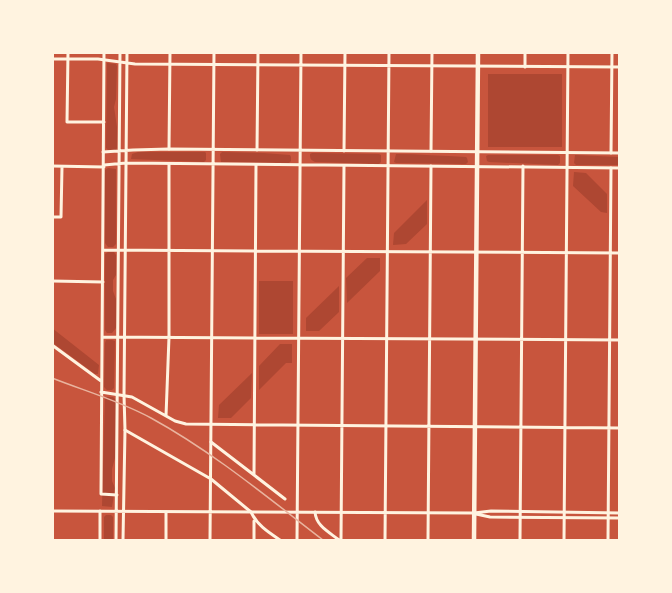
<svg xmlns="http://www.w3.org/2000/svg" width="672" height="593" viewBox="0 0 672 593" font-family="'Varela Round',sans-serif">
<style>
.green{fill:#ae4732}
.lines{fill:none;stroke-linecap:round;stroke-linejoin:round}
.minor{stroke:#fff3e0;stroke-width:3}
.tertiary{stroke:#fff3e0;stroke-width:3}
.trunk{stroke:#fff3e0;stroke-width:4.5}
.rail{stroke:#e9b49f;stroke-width:1.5}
</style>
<rect width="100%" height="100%" fill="#c8553d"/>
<path class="green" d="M 107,63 L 116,64 L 117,66 L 116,99 L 114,107 L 117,127 L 117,148 L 116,150 L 108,150 L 106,148 Z
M 488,74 L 562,74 L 562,147 L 488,147 Z
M 138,152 L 205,152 L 206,153 L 206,160 L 204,162 L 131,159 L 132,154 Z
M 222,152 L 263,153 L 290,155 L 291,157 L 291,161 L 289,163 L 221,162 L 220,154 Z
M 312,153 L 379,154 L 381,155 L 381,162 L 379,164 L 315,162 C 311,160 310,159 310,154 Z
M 396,154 C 419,154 442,156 466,157 L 467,158 L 468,162 L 466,164 L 396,163 L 394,162 Z
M 488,155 L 558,155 L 560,156 L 560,163 L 558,165 L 489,162 L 487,161 L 486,156 Z
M 575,155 L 619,157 L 619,165 L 576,165 L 574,163 Z
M 108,168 L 116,169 L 116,244 L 113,247 L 108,247 L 105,243 L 105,170 Z
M 574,172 L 586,173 L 607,194 L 607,213 L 601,212 L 573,186 Z
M 427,200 L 427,224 L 406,244 L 393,245 L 394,233 Z
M 108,252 L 114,252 L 116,255 L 116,275 L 113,280 L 113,291 L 116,299 L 116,328 L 112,333 L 107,333 L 105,330 L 105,254 Z
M 367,258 L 380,258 L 380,271 L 347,303 L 346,278 Z
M 259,281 L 293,281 L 293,334 L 259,334 Z
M 339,286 L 339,312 L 319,331 L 306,331 L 306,318 Z
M 52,328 L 99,365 L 98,374 L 95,374 L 53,343 Z
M 106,340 L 112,340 L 115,341 L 114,388 L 112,390 L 107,390 L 104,387 L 105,343 Z
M 280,344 L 292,344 L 292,363 L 286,363 L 259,390 L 259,366 Z
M 252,373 L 251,398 L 231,418 L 218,418 L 219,405 Z
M 105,397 L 113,397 L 116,400 L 115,458 L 112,469 L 112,481 L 115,488 L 112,507 L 102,506 Z
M 106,515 L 111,515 L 113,517 L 113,540 L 104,540 L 104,517 Z"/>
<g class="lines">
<path class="minor" d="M 68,52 L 67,122 L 104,122
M 104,52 L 101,494 L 117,495
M 525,67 L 525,52
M 169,149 L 170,52
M 257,150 L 258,52
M 344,151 L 345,52
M 431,151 L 432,52
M 611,153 L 612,52
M 256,165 L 254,475 L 285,499
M 52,166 L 104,167
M 52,217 L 61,217 L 62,167
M 103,250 L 620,253
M 52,281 L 103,282
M 103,337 L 620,340
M 52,345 L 101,381
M 101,392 L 132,397 L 175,421 L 186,424 L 620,428
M 166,416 L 169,337 L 169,164
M 125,430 L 211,479 L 251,512 C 257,525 268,532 280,540
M 211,442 L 254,475
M 100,511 L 100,540
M 166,512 L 166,540
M 315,512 C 316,526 329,532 339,540
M 254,540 L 254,521
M 341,540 L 344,166
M 428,540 L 431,166
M 520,540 L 523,166
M 564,540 L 568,52
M 608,540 L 611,168"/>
<path class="tertiary" d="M 52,59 L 98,59 L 135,64 L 620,67
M 103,152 L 133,150 L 169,149 L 620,153
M 104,165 L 126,163 L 620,168
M 52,511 L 474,513 L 491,511 L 620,513
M 476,514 L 490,517 L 620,518
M 116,540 L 120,52
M 123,540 L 125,430 L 124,395 L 127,52
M 210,540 L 214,52
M 297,540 L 301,52
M 385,540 L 389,52"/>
<path class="trunk" d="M 474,540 L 478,52"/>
<path class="rail" d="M 52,378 C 85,391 120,401 151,418 C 213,452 267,497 323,540"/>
</g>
<rect width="672" height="593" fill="none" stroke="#fff3e0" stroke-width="108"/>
</svg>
